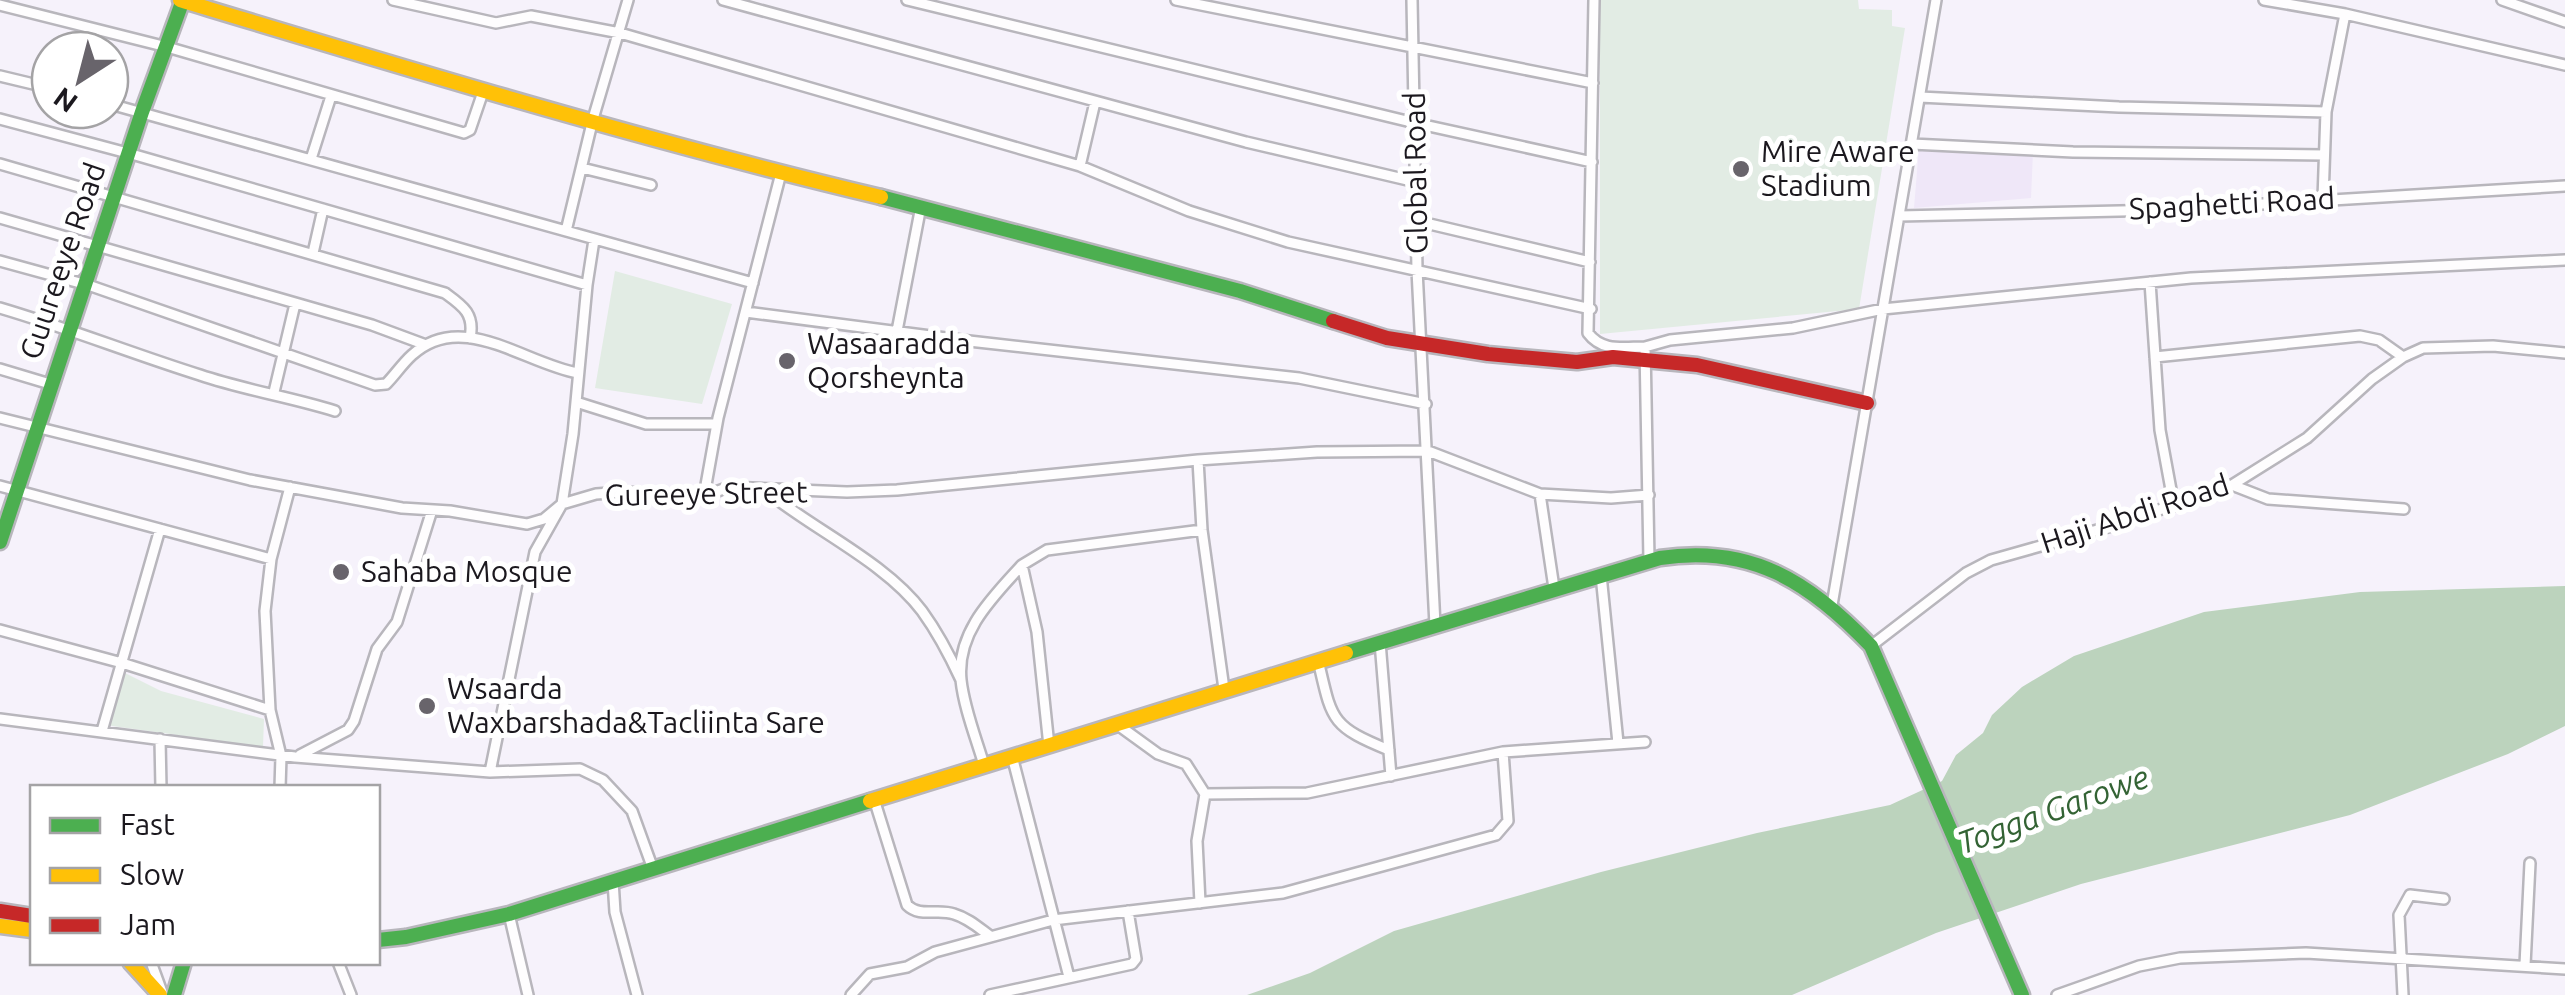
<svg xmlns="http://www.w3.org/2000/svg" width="2565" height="995" viewBox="0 0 2565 995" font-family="Ubuntu,sans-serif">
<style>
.built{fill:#efe7f8}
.green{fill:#e2ece4}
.water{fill:#bcd3bd}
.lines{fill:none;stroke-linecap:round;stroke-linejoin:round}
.street-casing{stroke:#b8b6bc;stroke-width:14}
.fast-casing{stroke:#b8b6bc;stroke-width:19}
.slow-casing{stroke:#b8b6bc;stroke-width:19}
.jam-casing{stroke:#b8b6bc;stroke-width:19}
.street{stroke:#fefdfe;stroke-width:9}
.fast{stroke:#4caf50;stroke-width:14}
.slow{stroke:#ffc107;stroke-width:14}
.jam{stroke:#c62828;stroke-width:14}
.poi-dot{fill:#68646b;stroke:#fff;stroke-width:4}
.labels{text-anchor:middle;stroke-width:10;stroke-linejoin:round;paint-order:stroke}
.poi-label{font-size:30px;fill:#1b181e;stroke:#fff;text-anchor:start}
.street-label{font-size:30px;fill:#1b181e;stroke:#fff}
.water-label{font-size:32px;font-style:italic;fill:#336334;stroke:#fff}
</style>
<rect width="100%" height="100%" fill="#f6f2fb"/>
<path class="built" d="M 1919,147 L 2033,152 L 2031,198 L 1914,208 Z"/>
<path class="green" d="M 1600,0 L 1858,0 L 1859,9 L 1892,10 L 1892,26 L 1905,28 L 1859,309 L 1600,334 Z
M 615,271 L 732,304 L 702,404 L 595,388 Z
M 125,673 L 161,691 L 264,719 L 263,747 L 105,725 Z"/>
<path class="water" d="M 2565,586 L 2565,726 L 2508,754 L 2350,815 L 2081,884 L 1936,933 L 1792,995 L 1247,995 L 1310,973 L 1394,931 L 1601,872 L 1757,833 L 1890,805 L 1942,781 L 1956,755 L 1983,733 L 1992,715 L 2022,687 L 2074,656 L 2204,612 L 2360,592 Z"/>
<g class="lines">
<g class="street-casing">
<path id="street" d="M 393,0 L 496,23 L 531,16 L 620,33 L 1080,166 L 1189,211 L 1288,242 L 1591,309
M 723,0 L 1246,142 L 1416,182
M 907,0 L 1415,123 L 1592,162
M 1176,0 L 1593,83
M 1412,0 L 1417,270 L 1435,625
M 1594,0 L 1588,333 C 1602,352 1623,347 1645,347 L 1649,560
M 2264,0 L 2345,14 L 2565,65
M 2502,0 L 2565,22
M 0,5 L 167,47 L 464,133 L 470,130 L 484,89
M 0,76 L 50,88
M 1920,97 L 2119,107 L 2326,112
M 110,104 L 753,283
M 0,119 L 135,155 L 587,285
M 1912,144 L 2073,152 L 2324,155
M 311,159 L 331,96
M 0,164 L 445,293 C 463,306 475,314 470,338
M 1080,166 L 1095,102
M 582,168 L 651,185
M 2323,199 L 2326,112 L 2345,14
M 1899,216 L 2163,210 L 2565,186
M 0,218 L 372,325 L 426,345
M 1417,221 L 1590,262
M 566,231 L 593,119 L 628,0
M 313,253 L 323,209
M 0,261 L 91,286 L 375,385 L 386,384 C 395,375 402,364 412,355 C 462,309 525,364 578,373
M 2150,282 L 2160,430 L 2174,506
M 0,308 C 68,328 133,354 200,375 C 244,390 291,397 335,411
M 746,312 L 969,341 L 1299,378 L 1426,404
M 897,331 L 921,206
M 1645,347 L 1670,340 L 1793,328 L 1883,309 L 2191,278 L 2565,260
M 2155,357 L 2360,336 L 2379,340 L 2403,357
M 0,369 L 50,384
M 274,392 L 295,304
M 576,402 L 646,424 L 717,424
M 0,418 L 250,480 L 402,508 L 450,511 L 527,524 L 544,519 L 562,504 L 596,494 L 624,492 L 704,496 L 729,487 L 847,492 L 897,490 L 1198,460 L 1317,452 L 1428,451 L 1540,494 L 1611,498 L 1649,495
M 1198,460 L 1202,530 L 1224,689
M 2232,485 L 2268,499 L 2404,509
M 0,486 L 271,559
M 766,491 C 814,530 885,562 922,611 C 938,633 950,656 961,680
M 1540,494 L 1554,588
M 704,496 L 718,418 L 781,173
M 1601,575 L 1618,743
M 1832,605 L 1936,0
M 0,630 L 122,663 L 270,710
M 1380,642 L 1391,776
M 1871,646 L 1966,573 L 1991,560 L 2115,525 L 2232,485 L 2307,438 L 2372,379 L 2403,357 L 2423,348 L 2493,346 L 2565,353
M 1318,660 C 1332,720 1330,726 1389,750
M 0,719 L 295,757 L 490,772 L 580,769 L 603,780 L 632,811 L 653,869
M 1118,725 L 1158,754 L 1186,764 L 1205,794 L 1197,841 L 1200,903
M 102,731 L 160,529
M 160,739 L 161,788
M 1049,746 L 1037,632 L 1022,565 L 1047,550 L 1202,530
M 300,755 L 348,730 L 354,721 L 377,649 L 397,622 L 432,510
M 1012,756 L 1069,977
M 984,765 C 976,738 964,708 961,680 C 956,632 993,597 1022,565
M 490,772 L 535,552 L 562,504 L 573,434 L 587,285 L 594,240
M 280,788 L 281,756 L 270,710 L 265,611 L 271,559 L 290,487
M 1205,794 L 1307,793 L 1503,752 L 1645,742
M 874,799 L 907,905 C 920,918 938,908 954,914 C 968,918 979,928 990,936
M 613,881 L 615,912 L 637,995
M 509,914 L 528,995
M 151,962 L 162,992
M 338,962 L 351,995
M 2525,965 L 2530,863
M 851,995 L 870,974 L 907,967 L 935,952 L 1053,920 L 1283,893 L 1496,835 L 1508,821 L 1503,752
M 990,995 L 1132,964 L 1136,959 L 1128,911
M 2057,995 L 2139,966 L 2180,958 L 2306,953 L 2565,969
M 2403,995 L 2399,915 L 2410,895 L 2444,899"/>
</g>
<g class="fast-casing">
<path id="fast" d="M 881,197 L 1240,291 L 1333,321
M 0,542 L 142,112 L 183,0
M 1346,653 L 1660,558 C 1751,544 1810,582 1871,646 L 2022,995
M 378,940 L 406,937 L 509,914 L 870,801
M 174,995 L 184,962"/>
</g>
<g class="slow-casing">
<path id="slow" d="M 180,0 C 412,70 645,141 881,197
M 870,801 L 1346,653
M 0,926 L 32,930
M 130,962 L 160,995"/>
</g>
<g class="jam-casing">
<path id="jam" d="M 1333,321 L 1387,338 L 1488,354 L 1577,362 L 1613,357 L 1697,365 L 1867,403
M 0,911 L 32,916"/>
</g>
<use href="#street" class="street"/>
<use href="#fast" class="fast"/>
<use href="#slow" class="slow"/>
<use href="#jam" class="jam"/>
</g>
<g class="poi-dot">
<circle cx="1741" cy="169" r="10"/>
<circle cx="787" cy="361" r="10"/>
<circle cx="341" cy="572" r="10"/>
<circle cx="427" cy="706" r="10"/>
</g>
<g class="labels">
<g class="poi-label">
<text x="1761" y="162">Mire Aware<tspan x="1761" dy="34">Stadium</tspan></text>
<text x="807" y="354">Wasaaradda<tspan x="807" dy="34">Qorsheynta</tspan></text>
<text x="361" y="582">Sahaba Mosque</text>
<text x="447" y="699">Wsaarda<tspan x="447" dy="34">Waxbarshada&amp;Tacliinta Sare</tspan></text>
</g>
<g class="street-label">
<text transform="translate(1416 173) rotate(-91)" y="10">Global Road</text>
<text transform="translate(2232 204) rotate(-3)" y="10">Spaghetti Road</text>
<text transform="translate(63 261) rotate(-71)" y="10">Guureeye Road</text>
<text transform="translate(706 494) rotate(-1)" y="10">Gureeye Street</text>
<text transform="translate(2135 514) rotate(-18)" y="10">Haji Abdi Road</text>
</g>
<g class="water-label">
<text transform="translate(2053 810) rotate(-20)" y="11">Togga Garowe</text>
</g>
</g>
<rect x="30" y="785" width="350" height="180" fill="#ffffff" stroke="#a4a3a5" stroke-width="2.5"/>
<rect x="50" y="818" width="50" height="15" fill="#4caf50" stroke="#a4a3a5" stroke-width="2.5"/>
<text x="120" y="835" font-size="30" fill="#1b181e">Fast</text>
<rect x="50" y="868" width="50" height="15" fill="#ffc107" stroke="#a4a3a5" stroke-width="2.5"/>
<text x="120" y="885" font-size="30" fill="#1b181e">Slow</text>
<rect x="50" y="918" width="50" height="15" fill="#c62828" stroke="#a4a3a5" stroke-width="2.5"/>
<text x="120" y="935" font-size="30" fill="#1b181e">Jam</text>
<g transform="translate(80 80) rotate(216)"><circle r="48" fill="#ffffff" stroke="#a4a3a5" stroke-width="2.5"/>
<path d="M0-8L18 38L0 25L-18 38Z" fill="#68646b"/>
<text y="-15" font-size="28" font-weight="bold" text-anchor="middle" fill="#1b181e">N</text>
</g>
</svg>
